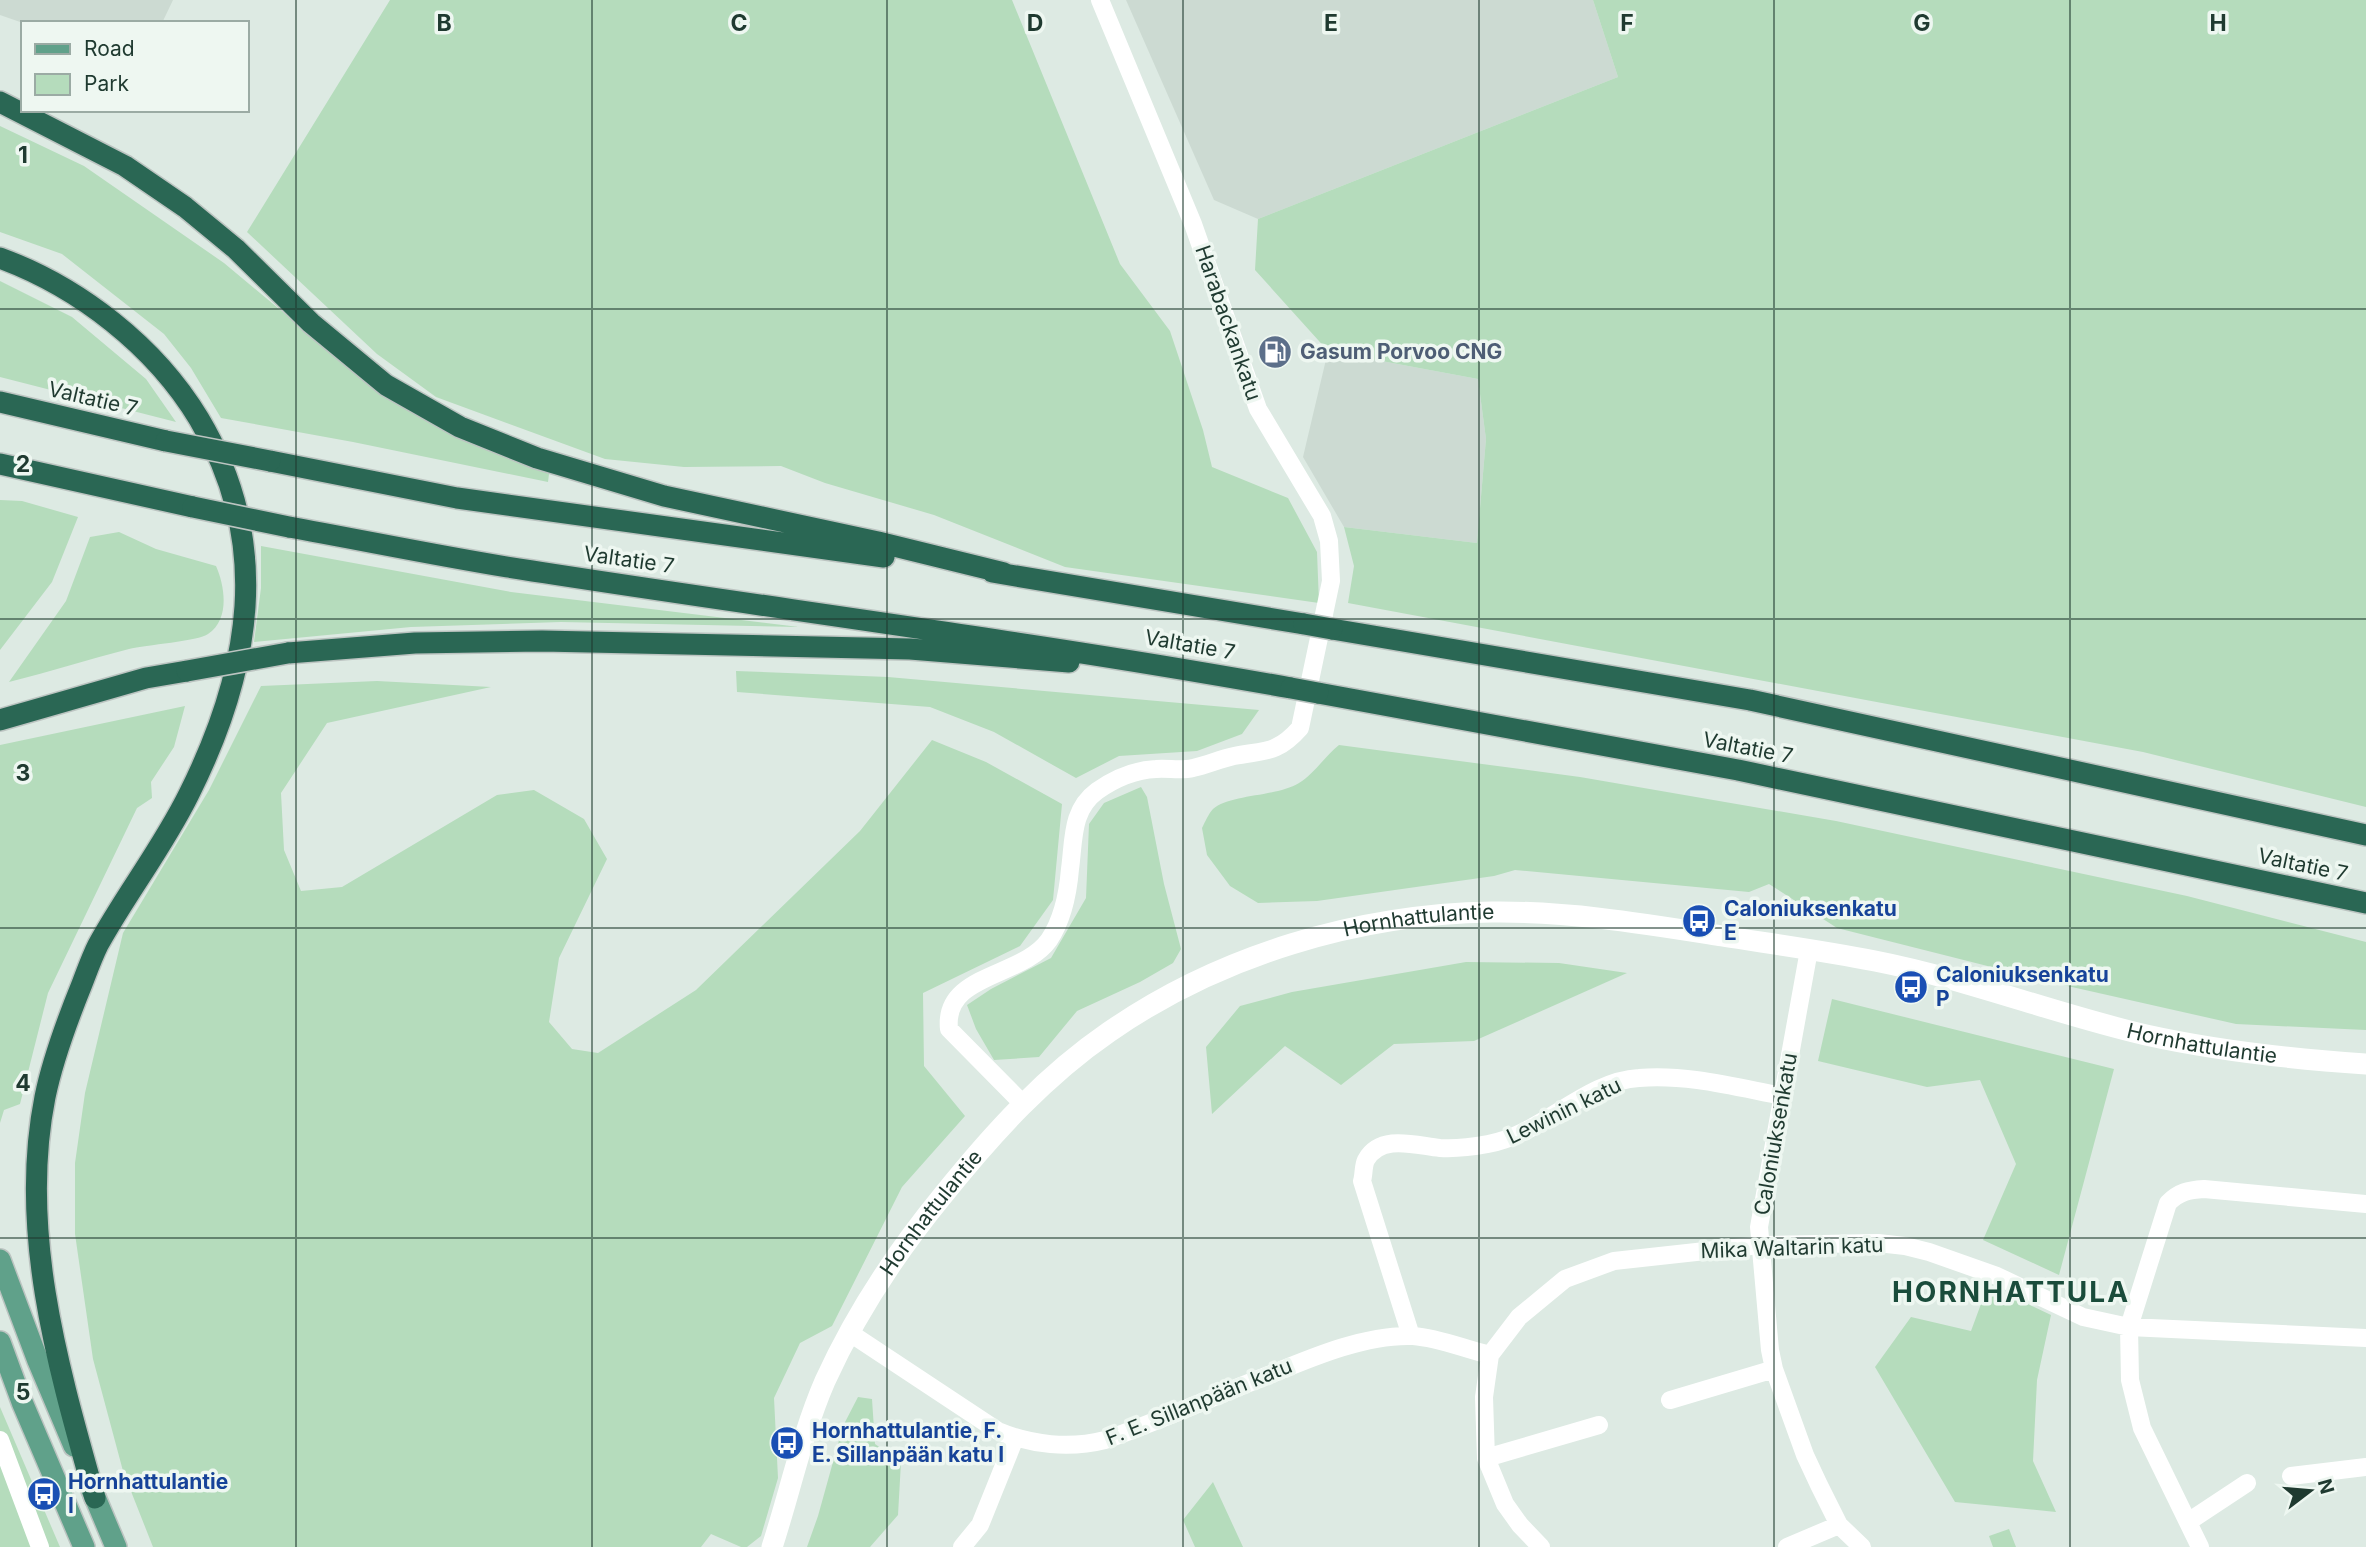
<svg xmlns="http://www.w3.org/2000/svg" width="2366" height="1547" viewBox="0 0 2366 1547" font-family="Inter,sans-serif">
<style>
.built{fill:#ccdad2}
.green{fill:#b5dcbc}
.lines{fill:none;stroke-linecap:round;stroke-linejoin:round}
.primary-casing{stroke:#bcc4c1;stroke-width:24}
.motorway-casing{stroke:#bcc4c1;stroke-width:24}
.minor{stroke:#fff;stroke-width:18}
.tertiary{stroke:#fff;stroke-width:21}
.primary{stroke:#60a18a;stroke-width:21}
.motorway{stroke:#2a6754;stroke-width:21}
.motorway-bridge-casing{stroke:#bcc4c1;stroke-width:24;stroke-linecap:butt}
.motorway-bridge{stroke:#2a6754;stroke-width:21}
.grid{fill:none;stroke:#1f3a30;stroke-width:2;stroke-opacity:0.55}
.labels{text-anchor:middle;stroke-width:7;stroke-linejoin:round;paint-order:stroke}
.street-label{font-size:21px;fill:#1f3a30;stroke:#eef7f1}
.service-label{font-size:21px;font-weight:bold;fill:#4e5e75;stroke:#eef7f1;text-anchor:start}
.transit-label{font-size:21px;font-weight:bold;fill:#164399;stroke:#eef7f1;text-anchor:start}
.district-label{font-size:28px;font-weight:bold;letter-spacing:2px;fill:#1a4c3b;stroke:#eef7f1}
.grid-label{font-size:23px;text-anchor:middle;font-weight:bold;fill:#1f3a30;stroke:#eef7f1;stroke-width:7;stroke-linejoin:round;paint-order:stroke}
</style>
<rect width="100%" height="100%" fill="#ddeae3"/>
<path class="built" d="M 0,0 L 173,0 L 162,23 L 23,23 L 0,15 Z
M 1126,0 L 1593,0 L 1618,77 L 1258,219 L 1214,200 Z
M 1328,351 L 1478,379 L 1486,439 L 1477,543 L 1344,527 L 1303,457 Z"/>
<path class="green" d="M 390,0 L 1012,0 L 1120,264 L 1170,331 L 1203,430 L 1212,467 L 1288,498 L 1317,552 L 1319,603 L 1065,567 L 934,515 L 825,483 L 781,466 L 684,467 L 605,459 L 436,397 L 377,354 L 247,232 Z
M 1593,0 L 2366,0 L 2366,807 L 2143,752 L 1348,603 L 1354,566 L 1344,527 L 1477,543 L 1486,439 L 1478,379 L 1328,351 L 1255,270 L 1258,219 L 1618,77 Z
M 0,126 L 84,166 L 224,263 L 363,379 L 512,458 L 549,474 L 548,482 L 353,442 L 221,418 L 191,368 L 164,334 L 62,254 L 0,232 Z
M 0,281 L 72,317 L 146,379 L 176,422 L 0,377 Z
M 0,500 L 22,501 L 78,517 L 52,582 L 0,650 Z
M 119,532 L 156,549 L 216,566 C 225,586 230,620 208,634 C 199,641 145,645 129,649 C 89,659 50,672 9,682 L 66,601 L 90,537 Z
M 261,546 L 511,592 L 799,627 L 561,622 L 411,627 L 254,642 L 261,588 Z
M 736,671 L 888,677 L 1259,710 L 1242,734 L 1197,751 L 1119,756 L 1076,778 L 994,732 L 930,707 L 737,692 Z
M 377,681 L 491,687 L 327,723 L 281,793 L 284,850 L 301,891 L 342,887 L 497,795 L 534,790 L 584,819 L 607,859 L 559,958 L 549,1022 L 572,1049 L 598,1053 L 696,990 L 860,831 L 932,740 L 986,762 L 1062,804 L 1053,900 L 1020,946 L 923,993 L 924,1066 L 965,1116 L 902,1187 L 832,1326 L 800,1343 L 774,1398 L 778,1478 L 761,1536 L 747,1547 L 741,1547 L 711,1534 L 701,1547 L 153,1547 L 123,1471 L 93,1359 L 75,1234 L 75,1163 L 85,1093 L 123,933 L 209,790 L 261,686 Z
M 185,706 L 174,747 L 151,782 L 152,798 L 137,808 L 48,993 L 20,1104 L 4,1110 L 0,1123 L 0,745 Z
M 1339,745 L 1580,777 L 1836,821 L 2187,896 L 2366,942 L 2366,1030 L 2236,1024 L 2063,985 L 1837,928 L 1769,884 L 1749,892 L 1515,870 L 1494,876 L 1317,901 L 1258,903 L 1230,886 L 1207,855 L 1202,828 C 1205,822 1209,813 1213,809 C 1230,794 1276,797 1299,783 C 1314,774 1325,756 1339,745 Z
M 1141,787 L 1147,797 L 1164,884 L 1181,949 L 1173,963 L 1140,982 L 1077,1011 L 1039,1057 L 994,1060 L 976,1029 L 967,1005 L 991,989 L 1051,958 L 1086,898 L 1089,824 L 1104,803 Z
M 1466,962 L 1559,963 L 1627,973 L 1474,1041 L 1394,1044 L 1341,1085 L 1285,1046 L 1212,1114 L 1206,1047 L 1240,1006 L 1292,992 Z
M 1832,999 L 2114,1069 L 2059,1275 L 1983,1240 L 2016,1164 L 1980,1080 L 1927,1087 L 1818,1061 Z
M 1988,1285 L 2051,1315 L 2037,1380 L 2033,1461 L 2056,1512 L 1955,1502 L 1875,1367 L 1911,1317 L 1971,1331 Z
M 858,1397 L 872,1399 L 875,1444 L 901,1462 L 898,1515 L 870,1547 L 807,1547 L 818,1516 L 843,1426 Z
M 0,1407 L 60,1547 L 0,1547 Z
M 1213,1482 L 1243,1547 L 1195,1547 L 1183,1520 Z
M 2009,1529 L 2016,1547 L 1993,1547 L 1989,1536 Z"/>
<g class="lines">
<g class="primary-casing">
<path id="primary" d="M 0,1260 L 38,1361 L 74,1446
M 0,1342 L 22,1402 L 84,1547
M 89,1483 L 116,1547"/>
</g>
<g class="motorway-casing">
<path id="motorway" d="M 0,102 L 125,166 L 185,207 L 236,249 L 311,323 L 386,385 L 460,427 L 537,458 L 664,496 L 878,542 L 1004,573
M 0,258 C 79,287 155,346 199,419 C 273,543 251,670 189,794 C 163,847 126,894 98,945 C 92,957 87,971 82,984 C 67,1021 53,1058 45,1097 C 18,1232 59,1370 95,1498
M 0,402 L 166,441
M 270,461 L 457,498 L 884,557
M 0,464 L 193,507
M 289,527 C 361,540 434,555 507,567 C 768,608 1030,641 1291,688
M 992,572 L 1304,624
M 1332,629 L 1750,700 L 2366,835
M 288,653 L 415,643 L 542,641 L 910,649 L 1069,662
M 1318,693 L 1738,770 L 2366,903
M 0,720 L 146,678 L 187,671"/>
</g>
<path class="minor" d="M 1809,950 L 1759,1227 L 1770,1350 L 1774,1369 L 1805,1455 L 1819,1485 L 1839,1525 L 1862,1547
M 1023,1104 L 949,1029 C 943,973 1022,978 1049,940 C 1063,919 1068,893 1070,869 C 1074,840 1071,810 1097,791 C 1114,779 1135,770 1156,769 C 1169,768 1181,771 1193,768 C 1207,765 1220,759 1234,756 C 1265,750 1277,754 1300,728 L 1331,581 L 1329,541 L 1322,516 L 1258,409 L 1193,224 L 1100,0
M 850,1333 L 998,1431 C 1031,1445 1070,1449 1105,1440 C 1162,1420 1217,1395 1274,1373 C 1315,1356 1368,1334 1413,1336 C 1440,1338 1464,1349 1490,1355
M 1411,1336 L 1362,1181 C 1364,1175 1363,1166 1366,1160 C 1381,1133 1417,1146 1440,1148 C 1456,1149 1472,1147 1488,1144 C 1543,1134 1585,1081 1639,1078 C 1687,1074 1735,1087 1782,1096
M 1670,1400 L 1774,1369
M 0,1440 L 40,1547
M 1486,1458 L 1599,1425
M 2291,1476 L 2366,1467
M 2188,1522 L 2247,1483
M 962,1547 L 980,1525 L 1015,1438
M 1541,1547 L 1520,1525 L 1505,1504 L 1486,1458 L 1484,1397 L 1490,1355 L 1519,1317 L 1565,1279 L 1614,1261 L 1760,1245 L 1878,1243 L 1905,1246 L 1929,1252 L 1997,1276 L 2083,1317 L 2129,1327 L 2366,1338
M 1787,1547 L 1839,1525
M 2200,1547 L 2142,1428 L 2130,1380 L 2129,1327 L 2168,1203 C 2179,1192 2188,1190 2204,1189 L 2366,1204"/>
<path class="tertiary" id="s1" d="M 772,1547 C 790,1492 802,1434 825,1381 C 855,1315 898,1250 944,1194 C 993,1133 1045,1076 1109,1032 C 1220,955 1358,914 1492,912 C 1569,911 1646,924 1722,936 C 1773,944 1825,951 1875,961 C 1967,979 2055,1014 2146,1035 C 2218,1051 2292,1059 2366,1064"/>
<use href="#primary" class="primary"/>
<use href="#motorway" class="motorway"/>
<g class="motorway-bridge-casing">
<path id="motorway-bridge" d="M 166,441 L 270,461
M 193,507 L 289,527
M 1304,624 L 1332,629
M 187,671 L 288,653
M 1291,688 L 1318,693"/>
</g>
<use href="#motorway-bridge" class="motorway-bridge"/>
</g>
<path class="grid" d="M 296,0 L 296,1547M 592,0 L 592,1547M 887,0 L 887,1547M 1183,0 L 1183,1547M 1479,0 L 1479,1547M 1774,0 L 1774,1547M 2070,0 L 2070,1547M 0,309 L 2366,309M 0,619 L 2366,619M 0,928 L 2366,928M 0,1238 L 2366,1238"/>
<defs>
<g id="fuel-disc" transform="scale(1.75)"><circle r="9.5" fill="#5c6f8a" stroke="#eef7f1"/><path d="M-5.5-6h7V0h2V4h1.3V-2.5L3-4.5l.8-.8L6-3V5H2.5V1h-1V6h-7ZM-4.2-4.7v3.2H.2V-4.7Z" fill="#fff"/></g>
<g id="bus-disc" transform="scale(1.75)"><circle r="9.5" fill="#1a4fb4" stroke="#eef7f1"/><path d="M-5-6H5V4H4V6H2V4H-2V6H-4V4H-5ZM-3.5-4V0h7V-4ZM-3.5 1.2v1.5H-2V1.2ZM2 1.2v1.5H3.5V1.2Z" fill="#fff"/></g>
</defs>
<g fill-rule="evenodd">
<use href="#fuel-disc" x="1275" y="352"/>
<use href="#bus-disc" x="1699" y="921"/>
<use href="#bus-disc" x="1911" y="987"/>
<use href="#bus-disc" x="787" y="1443"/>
<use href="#bus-disc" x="44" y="1494"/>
</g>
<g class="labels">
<g class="street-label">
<text transform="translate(1228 323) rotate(71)" y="7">Harabackankatu</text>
<text transform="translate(93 399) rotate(13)" y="7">Valtatie 7</text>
<text transform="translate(629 560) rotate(8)" y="7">Valtatie 7</text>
<text transform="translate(1190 645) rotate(10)" y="7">Valtatie 7</text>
<text transform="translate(1748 748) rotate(11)" y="7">Valtatie 7</text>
<text transform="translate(2303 865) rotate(12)" y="7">Valtatie 7</text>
<text dy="7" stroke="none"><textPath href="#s1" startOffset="962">Hornhattulantie</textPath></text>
<text dy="7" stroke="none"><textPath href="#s1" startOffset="1760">Hornhattulantie</textPath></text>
<text transform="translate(1564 1111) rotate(-26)" y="7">Lewinin katu</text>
<text transform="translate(1776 1134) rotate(-80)" y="7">Caloniuksenkatu</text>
<text dy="7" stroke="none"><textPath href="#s1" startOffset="374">Hornhattulantie</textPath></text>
<text transform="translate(1792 1248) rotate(-2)" y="7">Mika Waltarin katu</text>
<text transform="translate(1199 1402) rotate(-22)" y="7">F. E. Sillanpään katu</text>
</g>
<g class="service-label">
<text x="1300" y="359">Gasum Porvoo CNG</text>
</g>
<g class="transit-label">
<text x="1724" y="916">Caloniuksenkatu<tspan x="1724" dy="24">E</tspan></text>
<text x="1936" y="982">Caloniuksenkatu<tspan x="1936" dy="24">P</tspan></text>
<text x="812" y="1438">Hornhattulantie, F.<tspan x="812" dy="24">E. Sillanpään katu I</tspan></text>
<text x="68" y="1489">Hornhattulantie<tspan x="68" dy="24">I</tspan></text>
</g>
<g class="district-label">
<text x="2011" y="1302">HORNHATTULA</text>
</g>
</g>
<g class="grid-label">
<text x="444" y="31">B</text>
<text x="739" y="31">C</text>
<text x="1035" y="31">D</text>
<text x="1331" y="31">E</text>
<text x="1627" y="31">F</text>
<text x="1922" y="31">G</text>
<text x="2218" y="31">H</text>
<text x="23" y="163">1</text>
<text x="23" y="472">2</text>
<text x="23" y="781">3</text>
<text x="23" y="1091">4</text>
<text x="23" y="1400">5</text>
</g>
<rect x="21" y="21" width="228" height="91" fill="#eef7f1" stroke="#9baba4" stroke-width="2"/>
<rect x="35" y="44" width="35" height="10" fill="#60a18a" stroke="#9baba4" stroke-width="2"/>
<text x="84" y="56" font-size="21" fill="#1f3a30">Road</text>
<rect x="35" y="74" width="35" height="21" fill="#b5dcbc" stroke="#9baba4" stroke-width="2"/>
<text x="84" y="91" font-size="21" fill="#1f3a30">Park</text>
<g transform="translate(2310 1491) rotate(74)" stroke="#eef7f1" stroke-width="5" paint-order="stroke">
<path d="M0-5L12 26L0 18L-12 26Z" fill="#1f3a30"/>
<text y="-10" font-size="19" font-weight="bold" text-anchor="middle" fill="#1f3a30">N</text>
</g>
</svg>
